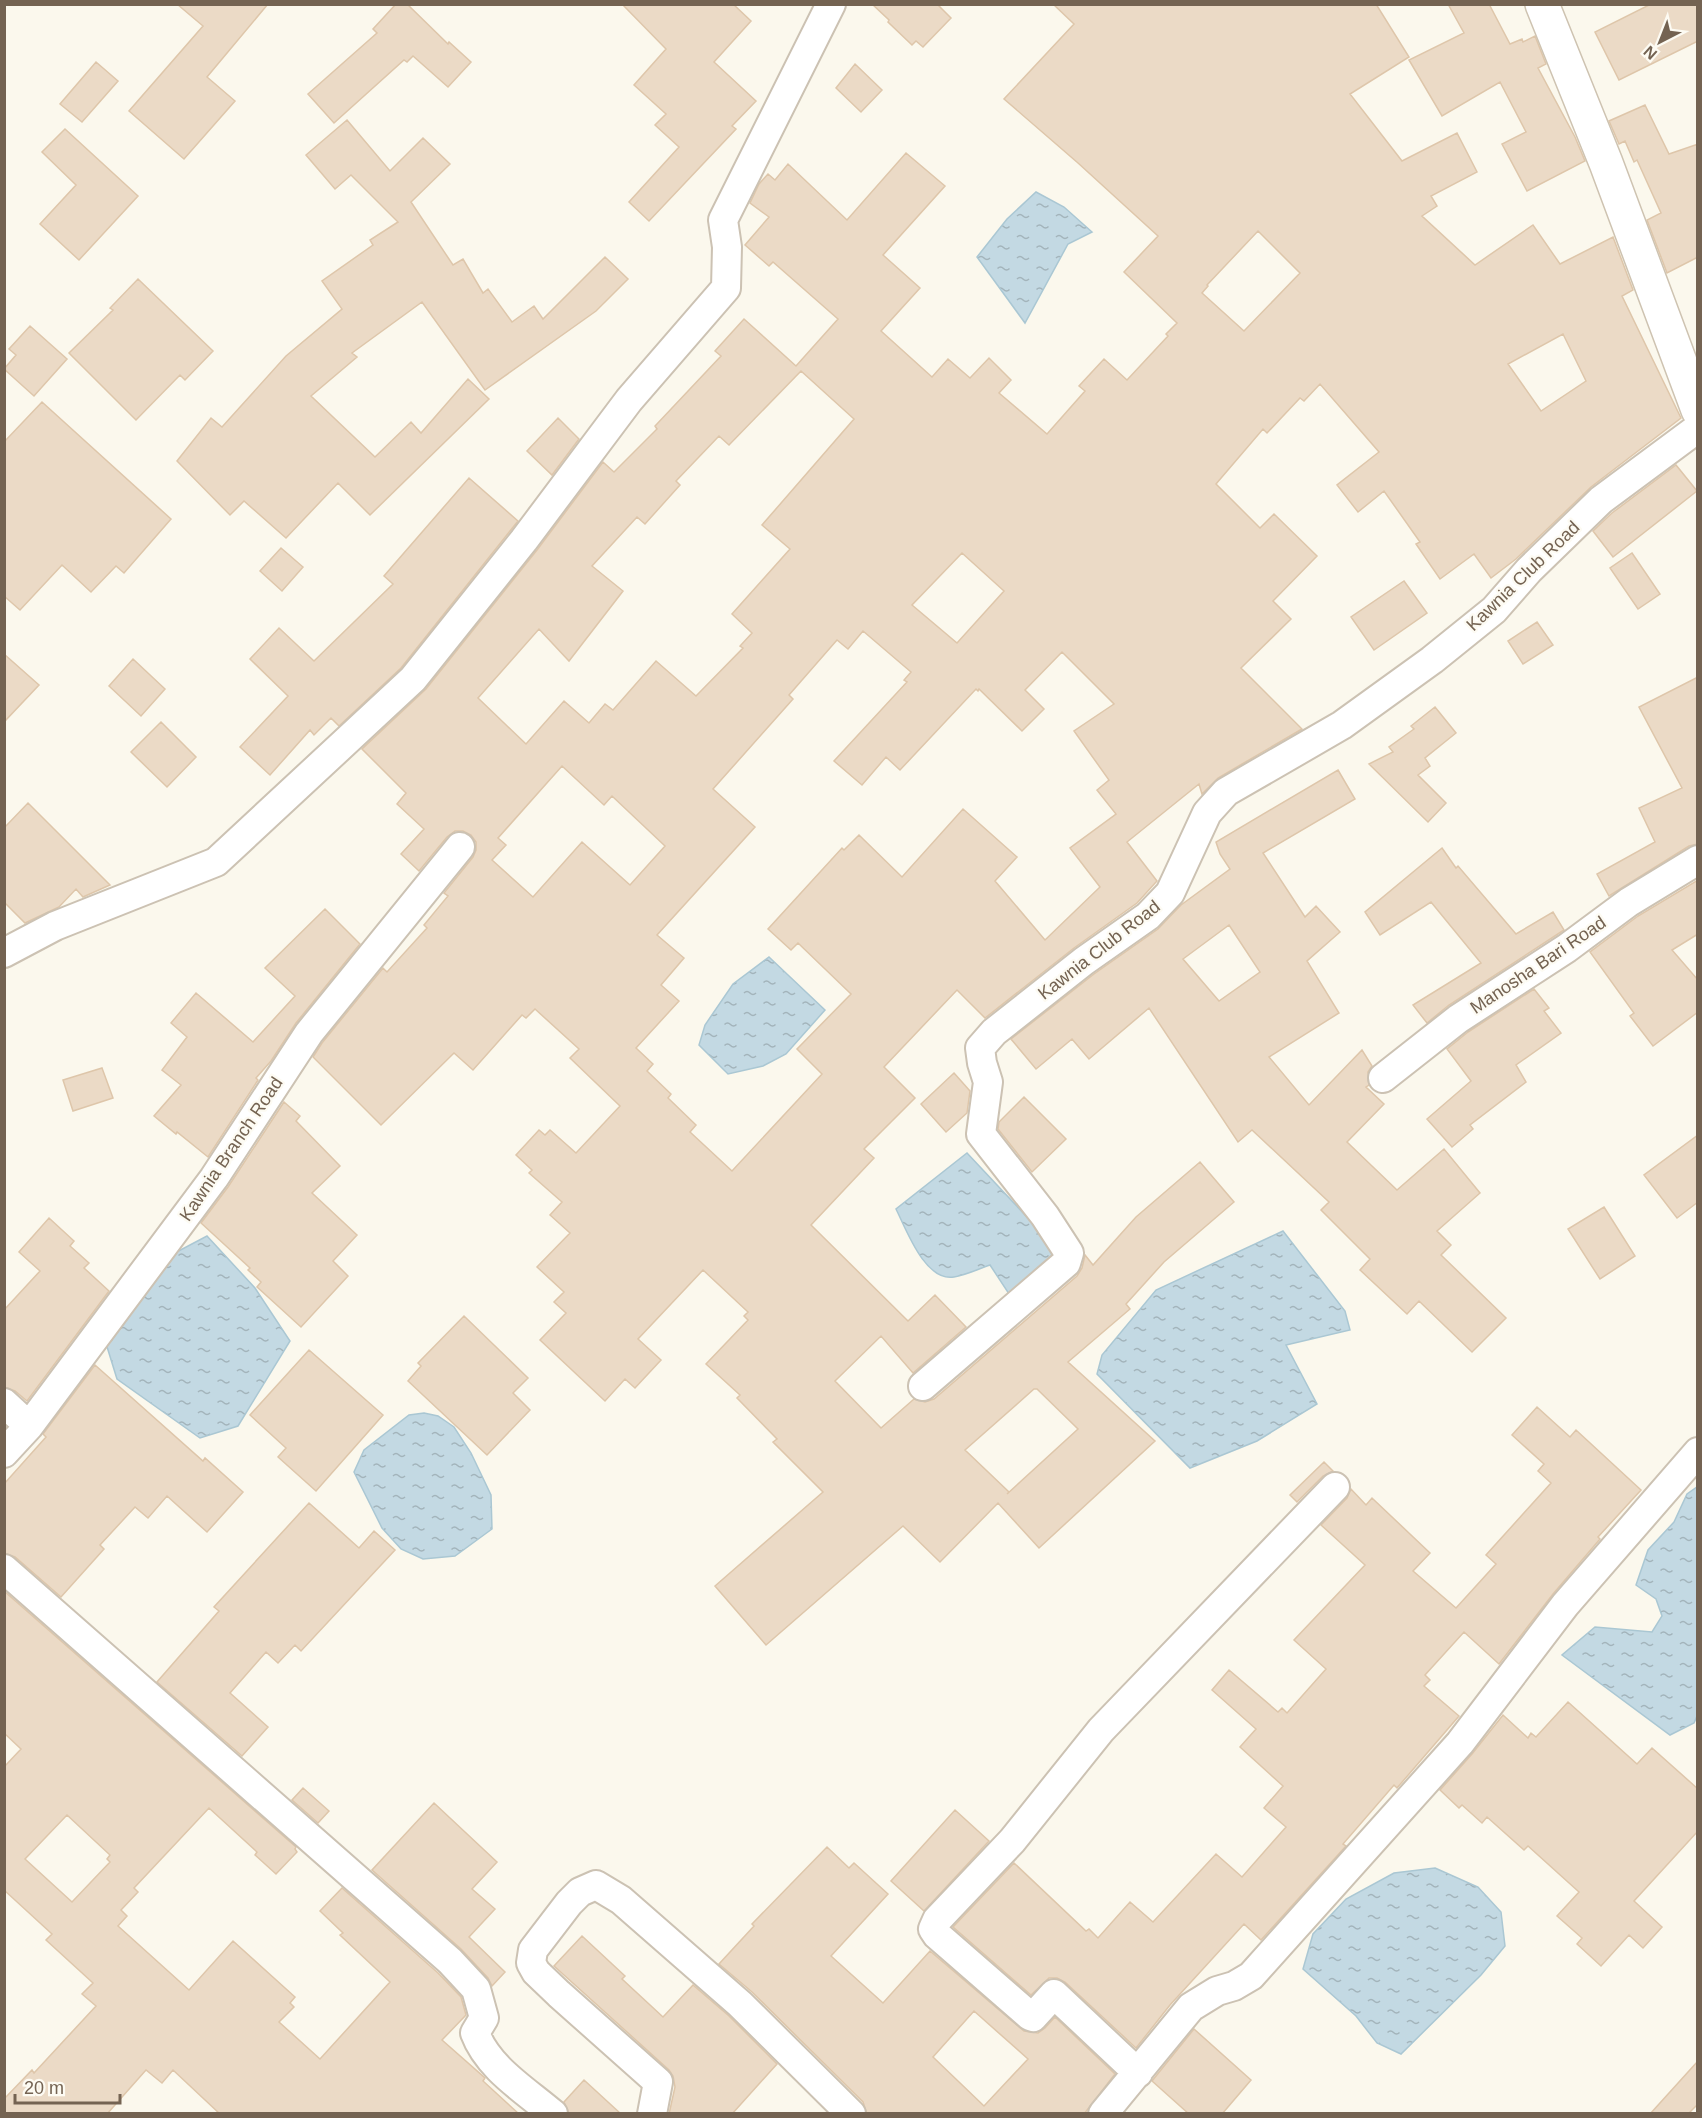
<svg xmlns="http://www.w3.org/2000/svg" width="1702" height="2118" viewBox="0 0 1702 2118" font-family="Arial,sans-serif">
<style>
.water{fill:url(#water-ripples);stroke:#aac7d3;stroke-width:1.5}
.building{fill:#ebdac6;stroke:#dec6aa;stroke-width:1.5;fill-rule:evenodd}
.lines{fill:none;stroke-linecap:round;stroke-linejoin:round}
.street-casing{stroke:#ccc2b3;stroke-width:32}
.secondary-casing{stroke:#cec3b1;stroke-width:36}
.street{stroke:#fff;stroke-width:28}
.secondary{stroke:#fff;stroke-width:33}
.labels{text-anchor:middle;stroke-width:4.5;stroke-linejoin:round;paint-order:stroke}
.street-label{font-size:18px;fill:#746352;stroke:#fdfbf3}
</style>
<defs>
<pattern id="water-ripples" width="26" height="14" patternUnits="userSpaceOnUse" patternTransform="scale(1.5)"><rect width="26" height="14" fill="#c3d9e3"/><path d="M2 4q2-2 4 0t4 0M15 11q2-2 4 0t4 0" fill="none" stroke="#a3b4bb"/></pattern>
</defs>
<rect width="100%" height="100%" fill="#fbf8ed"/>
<path class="water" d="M 1036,192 L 1064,207 L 1092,232 L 1068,244 L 1025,323 L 977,257 L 1007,219 Z
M 769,957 L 825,1010 L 786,1054 L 763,1066 L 728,1074 L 699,1045 L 705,1025 L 733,984 Z
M 967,1153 L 1041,1232 L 1062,1263 L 1013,1300 L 990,1265 C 978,1269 966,1275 954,1277 C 925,1282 906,1229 896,1209 Z
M 1283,1231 L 1345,1311 L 1350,1330 L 1286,1345 L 1317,1404 L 1257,1441 L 1190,1468 L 1097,1374 L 1102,1355 L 1156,1290 Z
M 207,1236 L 255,1288 L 290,1341 L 238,1426 L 200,1438 L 117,1379 L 104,1337 L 150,1266 Z
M 424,1413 L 438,1416 L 454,1427 L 471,1453 L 491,1495 L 492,1529 L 455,1556 L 423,1559 L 401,1549 L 382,1528 L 354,1472 L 364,1450 L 409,1415 Z
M 1697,1487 L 1697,1716 L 1694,1723 L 1670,1735 L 1562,1655 L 1595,1627 L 1652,1632 L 1662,1616 L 1656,1599 L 1636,1585 L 1648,1550 L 1674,1522 L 1687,1494 Z
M 1435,1868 L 1478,1887 L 1501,1912 L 1505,1946 L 1481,1975 L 1401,2054 L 1377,2043 L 1356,2016 L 1303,1969 L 1313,1934 L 1346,1899 L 1394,1873 Z"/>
<path class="building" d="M 177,4 L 268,4 L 207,77 L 235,101 L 184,159 L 129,111 L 203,26 Z
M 396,4 L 407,4 L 448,44 L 449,42 L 471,62 L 448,87 L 413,56 L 407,62 L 404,60 L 334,123 L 308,94 L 377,33 L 373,29 Z
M 622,4 L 733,4 L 751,21 L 714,62 L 756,101 L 732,126 L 736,129 L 649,221 L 629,202 L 679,147 L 655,125 L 666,114 L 634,85 L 666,49 Z
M 872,4 L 937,4 L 951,18 L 923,47 L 916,41 L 912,45 L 888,22 L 889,20 Z
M 1053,4 L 1376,4 L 1409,57 L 1350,94 L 1402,161 L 1457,133 L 1477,172 L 1431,196 L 1437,206 L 1422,216 L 1475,265 L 1533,225 L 1560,264 L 1613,237 L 1633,290 L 1622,296 L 1681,418 L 1591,487 L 1516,559 L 1491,578 L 1474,554 L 1440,579 L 1416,544 L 1420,542 L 1384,491 L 1358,512 L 1337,485 L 1379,452 L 1320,384 L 1304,401 L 1300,398 L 1267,433 L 1263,429 L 1216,484 L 1260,528 L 1274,514 L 1317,556 L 1273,601 L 1291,619 L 1241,668 L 1302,729 L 1218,778 L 1202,794 L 1199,784 L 1127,842 L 1157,881 L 1137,903 L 1074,948 L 985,1018 L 957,990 L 884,1067 L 915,1098 L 864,1149 L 874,1158 L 811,1225 L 908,1321 L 935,1295 L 966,1327 L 913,1373 L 881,1336 L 835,1381 L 881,1428 L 914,1399 L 925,1402 L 934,1399 L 1077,1276 L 1082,1268 L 1085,1255 L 1093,1265 L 1136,1217 L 1200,1162 L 1234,1202 L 1164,1262 L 1126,1304 L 1130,1309 L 1068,1362 L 1155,1441 L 1039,1548 L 998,1503 L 940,1562 L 903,1526 L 766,1645 L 715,1586 L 823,1492 L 773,1442 L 777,1439 L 737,1398 L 740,1395 L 706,1364 L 748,1320 L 744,1316 L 748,1312 L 703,1270 L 638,1339 L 661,1360 L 635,1388 L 625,1379 L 605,1401 L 540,1340 L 566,1313 L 554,1302 L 564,1292 L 537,1267 L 570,1233 L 550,1215 L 562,1202 L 529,1173 L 532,1170 L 516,1155 L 539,1130 L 545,1135 L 550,1130 L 576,1153 L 620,1106 L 570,1058 L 579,1049 L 535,1009 L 526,1018 L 522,1015 L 473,1070 L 454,1053 L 381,1125 L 313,1057 L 322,1043 L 383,968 L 387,972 L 427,928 L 424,925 L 448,896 L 444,893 L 473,857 L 476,850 L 476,842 L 471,835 L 463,831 L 455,831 L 447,837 L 419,871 L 401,854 L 424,829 L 397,804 L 406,793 L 362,749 L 426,689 L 537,550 L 603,462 L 614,472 L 657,429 L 655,426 L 721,356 L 715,351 L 744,319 L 796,366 L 838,319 L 773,262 L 769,266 L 745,245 L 769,217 L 750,203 L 759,184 L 768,174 L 775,180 L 788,164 L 847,220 L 906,153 L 945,186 L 883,255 L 920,288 L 881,331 L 932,377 L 948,359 L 970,378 L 989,358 L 1011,380 L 999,393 L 1047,434 L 1085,391 L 1079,386 L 1104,359 L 1127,380 L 1168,336 L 1166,334 L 1177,323 L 1124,272 L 1158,236 L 1078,163 L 1004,99 L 1074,24 ZM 1258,231 L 1300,273 L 1244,331 L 1202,293 L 1208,286 L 1207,285 ZM 1563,334 L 1586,381 L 1541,411 L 1508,364 ZM 801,371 L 854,419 L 762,525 L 790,549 L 732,614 L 752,633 L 740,646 L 743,648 L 696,696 L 656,661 L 613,710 L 605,704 L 589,723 L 564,701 L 526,744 L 478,698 L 539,629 L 569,661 L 623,591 L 592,566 L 637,517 L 645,524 L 680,485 L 676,481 L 719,436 L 729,445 ZM 962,553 L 1004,591 L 957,643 L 912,605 ZM 863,631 L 911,672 L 904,680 L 907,682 L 834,761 L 862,785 L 886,757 L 900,770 L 976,689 L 978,691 L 979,689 L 1022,731 L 1044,709 L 1025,690 L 1062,652 L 1114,704 L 1074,731 L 1109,780 L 1097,790 L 1116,814 L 1070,848 L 1100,887 L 1045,940 L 995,881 L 1017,857 L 963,809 L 902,877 L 859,835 L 844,850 L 842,848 L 768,929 L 791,950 L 798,943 L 851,994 L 797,1049 L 822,1074 L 732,1171 L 690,1132 L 696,1125 L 668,1098 L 671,1094 L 647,1071 L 653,1064 L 636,1048 L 679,1001 L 661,985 L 684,958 L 657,935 L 755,827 L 713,789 L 793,699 L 789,695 L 837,640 L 848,649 ZM 562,766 L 604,805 L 612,796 L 665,846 L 630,885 L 582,842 L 533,897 L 492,860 L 506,845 L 498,838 ZM 1034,1389 L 1037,1389 L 1078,1429 L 1007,1494 L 1009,1492 L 965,1450 Z
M 1448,4 L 1489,4 L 1510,44 L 1522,39 L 1523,42 L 1535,36 L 1546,64 L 1538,68 L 1575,137 L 1585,161 L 1527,191 L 1502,144 L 1526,132 L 1500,82 L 1442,116 L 1409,60 L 1464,33 Z
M 1651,4 L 1698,4 L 1698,41 L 1619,80 L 1595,32 Z
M 96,62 L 118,81 L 82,122 L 60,104 Z
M 855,64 L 882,90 L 861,112 L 836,88 Z
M 1645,105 L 1669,154 L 1698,144 L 1698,257 L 1667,273 L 1647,220 L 1661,213 L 1637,160 L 1634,162 L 1625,141 L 1619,144 L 1609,121 Z
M 347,120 L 390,171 L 423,138 L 450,164 L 411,202 L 453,265 L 463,259 L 483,293 L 488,289 L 512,322 L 534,306 L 543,319 L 605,257 L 628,279 L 596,311 L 485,390 L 422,302 L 352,353 L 357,357 L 311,396 L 375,457 L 411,422 L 421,433 L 468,379 L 489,399 L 370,515 L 338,483 L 286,538 L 244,501 L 230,515 L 177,461 L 211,418 L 222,427 L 286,356 L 342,309 L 322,281 L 373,245 L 370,240 L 398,222 L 351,175 L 335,189 L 306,155 Z
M 65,129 L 138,196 L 79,260 L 40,224 L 76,185 L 42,152 Z
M 138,279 L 213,351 L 185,380 L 180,375 L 136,420 L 69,353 L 113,310 L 110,308 Z
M 30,326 L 67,359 L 34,396 L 4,369 L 16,355 L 9,349 Z
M 42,402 L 171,519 L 124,573 L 116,566 L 91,592 L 62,565 L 20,610 L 4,596 L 4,442 Z
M 558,418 L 579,439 L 552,475 L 527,451 Z
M 1676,465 L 1697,491 L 1613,557 L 1593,531 L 1612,513 Z
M 469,478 L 518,521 L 401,668 L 339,726 L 331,718 L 314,735 L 310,730 L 270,775 L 240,747 L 288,696 L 250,659 L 279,628 L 314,661 L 393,584 L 384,576 Z
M 281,548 L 303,567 L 282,591 L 260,571 Z
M 1632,553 L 1660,594 L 1638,609 L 1610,568 Z
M 1404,581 L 1427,613 L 1374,650 L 1351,617 Z
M 1537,622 L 1553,645 L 1523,664 L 1508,641 Z
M 4,654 L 39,685 L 4,722 Z
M 133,659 L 165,689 L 141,716 L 109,686 Z
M 1698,677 L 1698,844 L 1689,846 L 1609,896 L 1597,874 L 1655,842 L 1639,808 L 1682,788 L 1639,707 Z
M 1435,707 L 1456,733 L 1425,758 L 1430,766 L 1418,775 L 1446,803 L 1428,822 L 1369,764 L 1393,752 L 1389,747 L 1414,729 L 1411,726 Z
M 161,722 L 196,757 L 167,787 L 131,752 Z
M 1338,770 L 1355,799 L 1263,853 L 1305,917 L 1316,906 L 1340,932 L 1307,961 L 1339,1013 L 1269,1057 L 1309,1105 L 1362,1050 L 1372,1066 L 1368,1072 L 1369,1085 L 1366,1087 L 1384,1104 L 1347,1142 L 1397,1190 L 1444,1149 L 1480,1193 L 1437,1231 L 1451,1245 L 1441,1255 L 1506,1318 L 1472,1352 L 1419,1301 L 1407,1314 L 1360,1270 L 1370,1259 L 1321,1210 L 1329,1202 L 1252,1130 L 1238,1142 L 1149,1008 L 1089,1059 L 1072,1039 L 1036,1069 L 1011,1039 L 1094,974 L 1158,929 L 1181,905 L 1230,869 L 1220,854 L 1216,842 ZM 1229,925 L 1260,972 L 1219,1001 L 1183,959 Z
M 28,803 L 110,885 L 83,897 L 76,889 L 59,907 L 25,923 L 4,902 L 4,828 Z
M 1442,848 L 1456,868 L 1458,866 L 1516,934 L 1553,912 L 1564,930 L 1449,1005 L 1427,1023 L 1413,1005 L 1481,963 L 1431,902 L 1380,935 L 1365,912 Z
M 1698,880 L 1698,934 L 1672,950 L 1698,980 L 1698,1012 L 1653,1046 L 1630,1016 L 1634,1013 L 1590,952 L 1638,916 Z
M 325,909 L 360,944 L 296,1023 L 271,1061 L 256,1078 L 258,1080 L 208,1157 L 177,1132 L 176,1134 L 154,1116 L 181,1085 L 162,1070 L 187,1037 L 171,1023 L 196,993 L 253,1042 L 295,996 L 265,968 Z
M 1534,989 L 1549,1008 L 1544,1011 L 1561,1033 L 1516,1065 L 1526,1082 L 1470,1125 L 1473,1129 L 1452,1147 L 1427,1119 L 1471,1081 L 1447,1049 L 1468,1032 Z
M 102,1068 L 113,1098 L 73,1111 L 63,1080 Z
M 954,1073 L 970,1091 L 967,1113 L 946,1132 L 921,1104 Z
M 1024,1097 L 1066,1139 L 1032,1172 L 998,1129 L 999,1122 Z
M 284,1102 L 300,1116 L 296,1121 L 340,1166 L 312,1193 L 357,1235 L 333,1261 L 348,1276 L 301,1327 L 257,1287 L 261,1282 L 248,1270 L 250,1268 L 201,1223 L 228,1187 Z
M 1698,1135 L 1698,1202 L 1677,1218 L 1644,1175 Z
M 1604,1207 L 1635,1256 L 1600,1279 L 1568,1229 Z
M 49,1218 L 74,1241 L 70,1246 L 89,1263 L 84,1268 L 109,1291 L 27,1401 L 15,1391 L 4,1387 L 4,1310 L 40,1271 L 19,1252 Z
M 464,1316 L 528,1378 L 513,1393 L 530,1410 L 487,1455 L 408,1381 L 421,1366 L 418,1363 Z
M 309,1350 L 383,1415 L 316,1491 L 278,1457 L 286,1448 L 250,1415 Z
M 95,1365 L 203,1461 L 205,1458 L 243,1492 L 207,1532 L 167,1496 L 148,1518 L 135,1507 L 100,1545 L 104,1549 L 61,1597 L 15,1557 L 4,1553 L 4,1484 L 46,1437 L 43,1434 Z
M 1537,1407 L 1570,1437 L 1576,1430 L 1641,1490 L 1598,1537 L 1600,1539 L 1553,1594 L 1499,1664 L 1464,1632 L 1425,1675 L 1430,1680 L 1424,1686 L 1459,1716 L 1397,1788 L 1394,1785 L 1343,1844 L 1346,1846 L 1261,1940 L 1244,1924 L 1170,2005 L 1136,2048 L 1065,1982 L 1057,1978 L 1049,1978 L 1031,1995 L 953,1927 L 1014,1863 L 1086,1931 L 1089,1929 L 1098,1938 L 1130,1902 L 1153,1922 L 1216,1854 L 1242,1877 L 1286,1827 L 1264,1808 L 1283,1786 L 1240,1747 L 1256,1729 L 1212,1690 L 1229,1670 L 1278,1712 L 1282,1708 L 1287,1713 L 1326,1669 L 1294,1640 L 1365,1565 L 1321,1525 L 1347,1498 L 1351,1489 L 1366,1505 L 1372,1498 L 1430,1553 L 1413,1571 L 1456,1608 L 1496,1564 L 1486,1555 L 1551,1483 L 1538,1471 L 1544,1464 L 1512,1435 Z
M 1324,1462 L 1333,1471 L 1323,1476 L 1297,1502 L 1290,1495 Z
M 309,1503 L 359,1548 L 374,1531 L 395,1550 L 301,1651 L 295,1645 L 278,1663 L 266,1652 L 230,1693 L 268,1727 L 242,1756 L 157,1682 L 219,1611 L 214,1607 Z
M 4,1591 L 296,1847 L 295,1849 L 297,1852 L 276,1874 L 255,1855 L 257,1852 L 209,1808 L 134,1888 L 138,1892 L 121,1910 L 127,1916 L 118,1926 L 189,1990 L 233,1941 L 295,1997 L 290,2003 L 294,2007 L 279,2022 L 320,2059 L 390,1982 L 340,1935 L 343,1933 L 320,1911 L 342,1888 L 438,1973 L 461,1997 L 466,2015 L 442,2040 L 485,2078 L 483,2081 L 519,2114 L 220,2114 L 173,2070 L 162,2083 L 146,2070 L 107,2114 L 4,2114 L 4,2099 L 32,2070 L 34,2073 L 96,2006 L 82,1994 L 93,1983 L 46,1940 L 52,1934 L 4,1890 L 4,1767 L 21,1749 L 4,1733 ZM 67,1815 L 110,1855 L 107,1859 L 110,1862 L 72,1902 L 25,1859 Z
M 1568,1702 L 1637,1764 L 1652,1748 L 1698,1789 L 1698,1831 L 1634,1901 L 1662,1927 L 1643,1948 L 1629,1935 L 1601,1966 L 1577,1944 L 1582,1938 L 1557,1916 L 1579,1892 L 1528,1846 L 1524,1850 L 1487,1817 L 1482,1823 L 1462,1805 L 1459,1808 L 1440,1790 L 1472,1754 L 1503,1715 L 1528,1738 L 1531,1733 L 1536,1737 Z
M 303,1788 L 329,1811 L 318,1823 L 292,1800 Z
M 434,1803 L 497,1862 L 472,1889 L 495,1909 L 469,1937 L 505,1972 L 492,1986 L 488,1978 L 461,1949 L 372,1870 Z
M 955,1810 L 989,1841 L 924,1911 L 891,1881 Z
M 827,1847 L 849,1868 L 854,1863 L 888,1894 L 831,1956 L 883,2003 L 930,1951 L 1024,2031 L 1038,2033 L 1045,2028 L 1055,2017 L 1115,2074 L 1084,2114 L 867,2114 L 863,2102 L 752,1992 L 719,1964 L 754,1926 L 752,1924 ZM 974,2011 L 1028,2059 L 984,2106 L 933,2057 Z
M 582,1936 L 625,1976 L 622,1979 L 663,2017 L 693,1985 L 729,2016 L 777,2064 L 732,2114 L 669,2114 L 675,2087 L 673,2076 L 669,2070 L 554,1966 Z
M 1194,2029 L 1251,2080 L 1222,2114 L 1189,2114 L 1152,2081 Z
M 1698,2061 L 1698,2104 L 1688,2114 L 1650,2114 Z
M 584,2080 L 621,2114 L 569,2114 L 564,2102 Z"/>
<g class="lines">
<g class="street-casing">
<path id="street" d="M 4,953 L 55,926 L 216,862 L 413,679 L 524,540 L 629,400 L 726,288 L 727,247 L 723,220 L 831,4
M 1383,1078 L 1458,1019 L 1567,948 L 1629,902 L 1698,860
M 923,1386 L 1066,1263 L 1069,1253 L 1045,1216 L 981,1134 L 988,1082 L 982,1063 L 980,1048 L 994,1032 L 1084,961 L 1148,916 L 1170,893 L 1207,813 L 1226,792 L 1342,725 L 1432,660 L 1494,610 L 1529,570 L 1601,500 L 1698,428
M 4,1403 L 29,1426
M 4,1453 L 29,1426 L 214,1178 L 309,1033 L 460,847
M 4,1569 L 450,1961 L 476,1989 L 484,2018 L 475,2033 C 488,2068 525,2090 553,2114
M 1138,2073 L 1054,1994 L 1033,2017 L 1030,2016 L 937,1935 L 933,1929 L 937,1920 L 1012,1841 L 1101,1730 L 1335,1487
M 652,2114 L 658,2082 L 559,1994 L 536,1972 L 531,1963 L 533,1950 L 569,1903 L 580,1892 L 596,1885 L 621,1900 L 740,2004 L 851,2114
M 1103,2114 L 1191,2007 L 1217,1991 L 1234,1986 L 1251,1976 L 1460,1743 L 1565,1605 L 1698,1452"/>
</g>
<g class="secondary-casing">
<path id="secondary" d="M 1542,4 L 1606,163 L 1698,410"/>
</g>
<use href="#street" class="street"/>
<use href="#secondary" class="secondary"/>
</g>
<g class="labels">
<g class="street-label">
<text transform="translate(1523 576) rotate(-44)" y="6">Kawnia Club Road</text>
<text transform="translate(1099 950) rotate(-38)" y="6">Kawnia Club Road</text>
<text transform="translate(1538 965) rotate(-34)" y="6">Manosha Bari Road</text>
<text transform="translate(231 1149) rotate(-56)" y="6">Kawnia Branch Road</text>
</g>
</g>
<rect width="1702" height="2118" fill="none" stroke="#746352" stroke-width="12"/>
<g transform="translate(1660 42) rotate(222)" stroke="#fdfbf3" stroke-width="4.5" paint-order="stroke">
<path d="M0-4.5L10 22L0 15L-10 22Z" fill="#746352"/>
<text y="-9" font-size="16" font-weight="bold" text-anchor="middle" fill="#746352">N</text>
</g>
<path d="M15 2094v9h105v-9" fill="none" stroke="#746352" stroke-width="3"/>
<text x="24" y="2094" font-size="18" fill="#746352" stroke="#fdfbf3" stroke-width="4.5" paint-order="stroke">20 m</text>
</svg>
